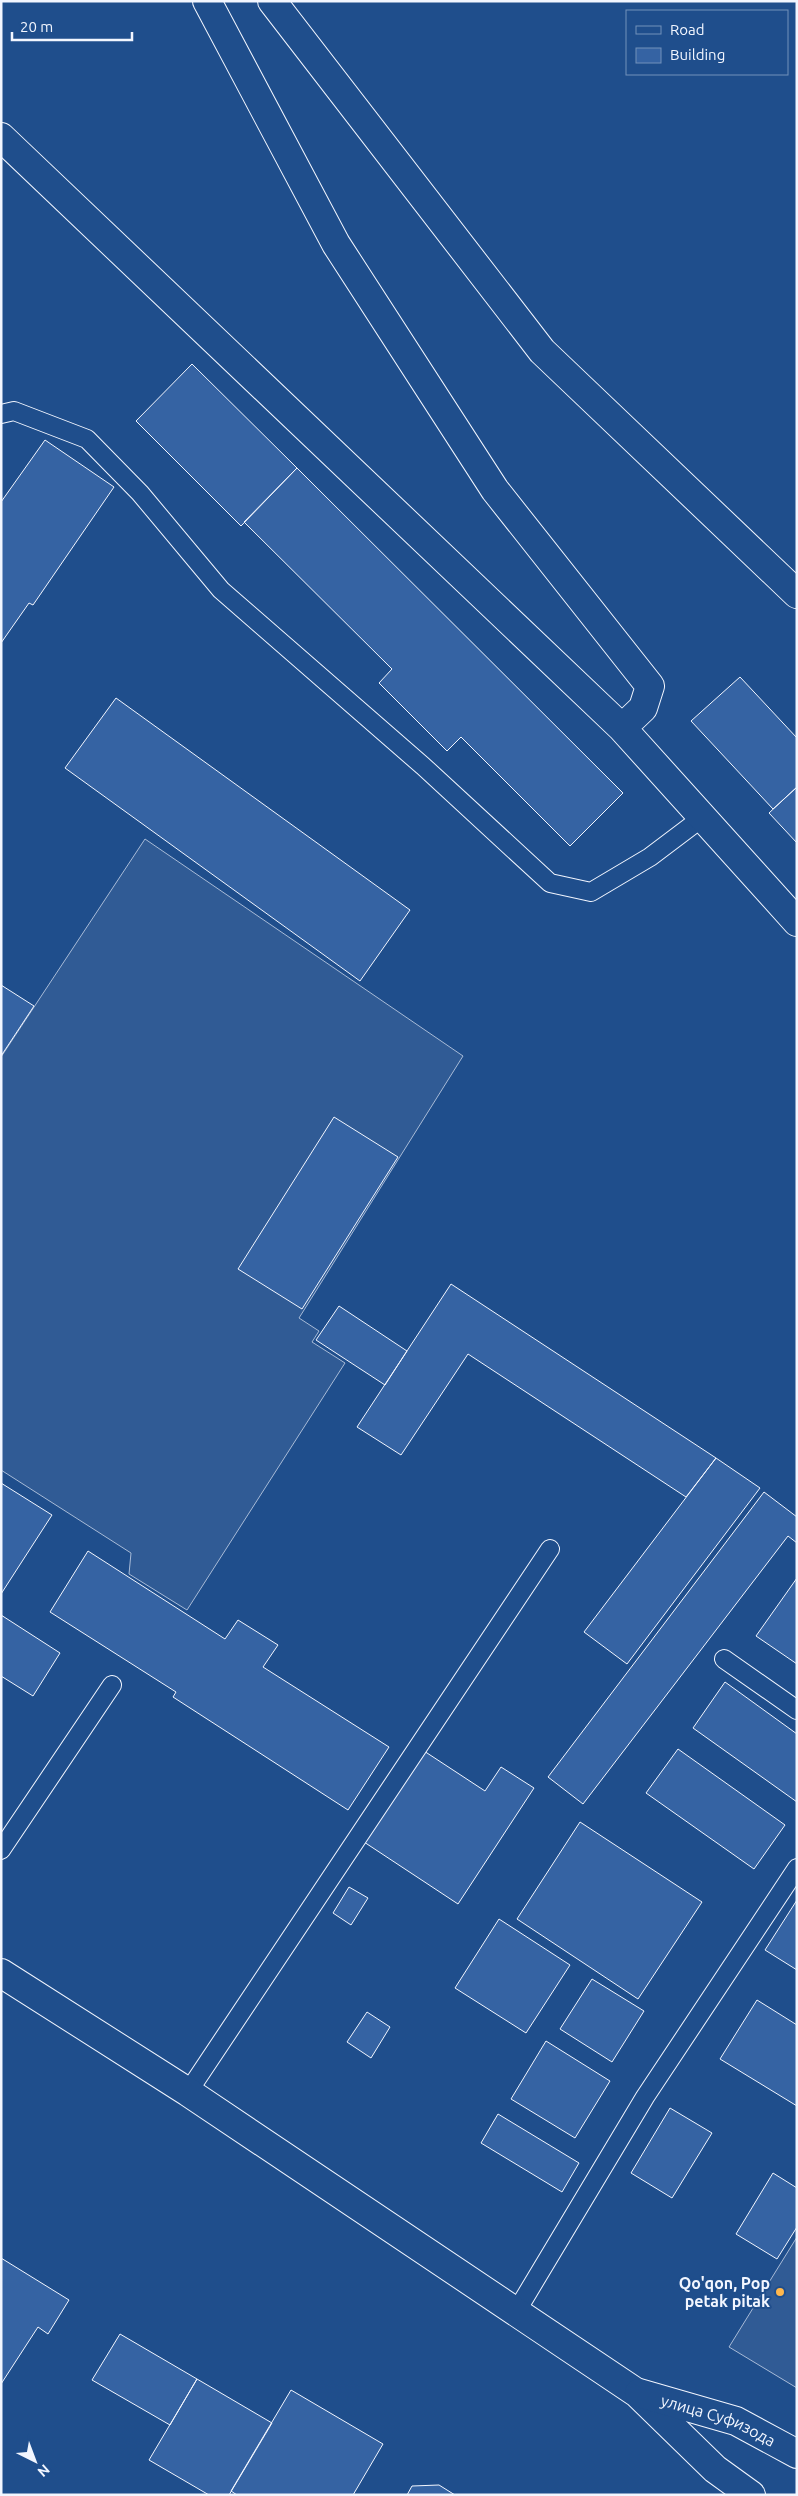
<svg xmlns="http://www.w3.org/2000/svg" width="798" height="2496" viewBox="0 0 798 2496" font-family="Ubuntu,sans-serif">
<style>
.parking{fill:#305b95;stroke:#a8bbd7}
.building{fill:#3563a3;stroke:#f2f6ff}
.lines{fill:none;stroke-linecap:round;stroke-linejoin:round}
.service-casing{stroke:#f2f6ff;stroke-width:20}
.minor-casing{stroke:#f2f6ff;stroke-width:30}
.secondary-casing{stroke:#f2f6ff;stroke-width:30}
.service{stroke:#1f4e8c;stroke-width:18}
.minor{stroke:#1f4e8c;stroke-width:28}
.secondary{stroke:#1f4e8c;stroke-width:28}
.poi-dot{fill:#ffb74d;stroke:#1f4e8c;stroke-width:2}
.labels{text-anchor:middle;stroke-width:4;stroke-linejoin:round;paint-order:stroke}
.poi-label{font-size:16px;font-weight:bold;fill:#f2f6ff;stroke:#1f4e8c;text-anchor:end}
.street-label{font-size:16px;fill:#f2f6ff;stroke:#1f4e8c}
</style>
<rect width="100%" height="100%" fill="#1f4e8c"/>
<path class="parking" d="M 145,839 L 463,1056 L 299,1318 L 319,1331 L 312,1342 L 345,1363 L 187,1610 L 129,1574 L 131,1553 L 1,1470 L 1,1057 Z
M 797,2237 L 797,2388 L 729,2347 Z"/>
<path class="building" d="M 192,364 L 297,468 L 241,526 L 136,421 Z
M 45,440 L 114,487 L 33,605 L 29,603 L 1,643 L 1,502 Z
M 297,468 L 623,793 L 570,846 L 461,737 L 447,751 L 379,683 L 392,669 L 244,522 Z
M 740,677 L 797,738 L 797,787 L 773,809 L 691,721 Z
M 116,698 L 410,910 L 360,981 L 65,768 Z
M 797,787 L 797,843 L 769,813 Z
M 1,985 L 34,1006 L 1,1056 Z
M 334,1117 L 398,1157 L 302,1309 L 238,1269 Z
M 451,1284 L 716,1458 L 686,1497 L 468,1354 L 401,1455 L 357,1427 Z
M 339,1306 L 407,1351 L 385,1385 L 316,1340 Z
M 716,1458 L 760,1488 L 627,1664 L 584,1632 Z
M 1,1483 L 52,1515 L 1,1594 Z
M 764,1492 L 797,1517 L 797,1543 L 788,1536 L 583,1804 L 548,1777 Z
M 88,1551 L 225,1639 L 238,1620 L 278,1645 L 263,1667 L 389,1747 L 348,1810 L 173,1697 L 176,1692 L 50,1612 Z
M 797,1578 L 797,1664 L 756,1636 Z
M 1,1615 L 60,1653 L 33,1696 L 1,1676 Z
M 725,1682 L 797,1734 L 797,1802 L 693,1728 Z
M 678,1749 L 785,1825 L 754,1869 L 646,1793 Z
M 424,1751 L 485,1791 L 501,1767 L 534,1788 L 458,1904 L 364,1842 Z
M 580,1822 L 702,1902 L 638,1999 L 517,1919 Z
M 349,1887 L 368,1898 L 351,1925 L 333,1913 Z
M 797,1900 L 797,1970 L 765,1950 Z
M 499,1919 L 570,1965 L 526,2033 L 455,1988 Z
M 592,1979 L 644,2011 L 612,2062 L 560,2029 Z
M 757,2000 L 797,2025 L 797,2106 L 720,2059 Z
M 367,2012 L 390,2027 L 371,2058 L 347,2042 Z
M 546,2041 L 610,2081 L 575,2138 L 511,2099 Z
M 670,2108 L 712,2133 L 672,2198 L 631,2173 Z
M 498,2114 L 579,2163 L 562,2192 L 481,2143 Z
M 773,2173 L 797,2188 L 797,2227 L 777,2259 L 736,2234 Z
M 1,2258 L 69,2300 L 48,2334 L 38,2327 L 1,2384 Z
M 120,2334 L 197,2379 L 170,2425 L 92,2380 Z
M 197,2379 L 272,2423 L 229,2495 L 209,2495 L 149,2460 Z
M 291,2390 L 383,2444 L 353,2495 L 237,2495 L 231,2491 Z
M 439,2485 L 455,2495 L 407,2495 L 412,2486 Z"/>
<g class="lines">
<g class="service-casing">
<path id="service" d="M 1,414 L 14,411 L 87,439 L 140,493 L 221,590 L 423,766 L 550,883 L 591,892 L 650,857 L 703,817
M 724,1659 L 797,1710
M 1,1850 L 112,1685
M 188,2092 L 550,1549
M 516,2312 L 645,2097 L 797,1868"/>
</g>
<g class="minor-casing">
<path id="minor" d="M 207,1 L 336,244 L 495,490 L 650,686 L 643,708 L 622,728
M 272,1 L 542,351 L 797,594
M 1,137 L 622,728 L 797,922"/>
</g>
<g class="secondary-casing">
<g id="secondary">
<path d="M 1,1973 L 188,2092 L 637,2393 L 715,2469 L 751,2495"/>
<path id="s1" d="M 639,2393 L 736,2421 L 797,2454"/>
</g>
</g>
<use href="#service" class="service"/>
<use href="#minor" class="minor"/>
<use href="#secondary" class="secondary"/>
</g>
<circle class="poi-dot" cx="780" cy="2292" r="5"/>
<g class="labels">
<g class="poi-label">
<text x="770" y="2289">Qo'qon, Pop<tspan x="770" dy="18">petak pitak</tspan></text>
</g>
<g class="street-label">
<text dy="6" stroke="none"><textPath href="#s1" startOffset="84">улица Суфизода</textPath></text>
</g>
</g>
<rect width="798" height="2496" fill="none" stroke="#f2f6ff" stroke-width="5"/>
<rect x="626" y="10" width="162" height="65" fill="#1f4e8c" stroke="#7391ba"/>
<rect x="636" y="26" width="25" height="8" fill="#1f4e8c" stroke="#7391ba"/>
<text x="670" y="35" font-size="15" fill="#f2f6ff">Road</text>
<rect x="636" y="48" width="25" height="15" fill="#3563a3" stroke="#7391ba"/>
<text x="670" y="60" font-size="15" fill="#f2f6ff">Building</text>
<g transform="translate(35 2461) rotate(138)" stroke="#1f4e8c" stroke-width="4" paint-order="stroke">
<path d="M0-4L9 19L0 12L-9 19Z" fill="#f2f6ff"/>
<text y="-8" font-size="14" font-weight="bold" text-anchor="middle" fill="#f2f6ff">N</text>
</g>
<path d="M12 32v8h120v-8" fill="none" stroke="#f2f6ff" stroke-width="2.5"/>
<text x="20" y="32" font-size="15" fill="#f2f6ff" stroke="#1f4e8c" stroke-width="4" paint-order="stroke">20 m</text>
</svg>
